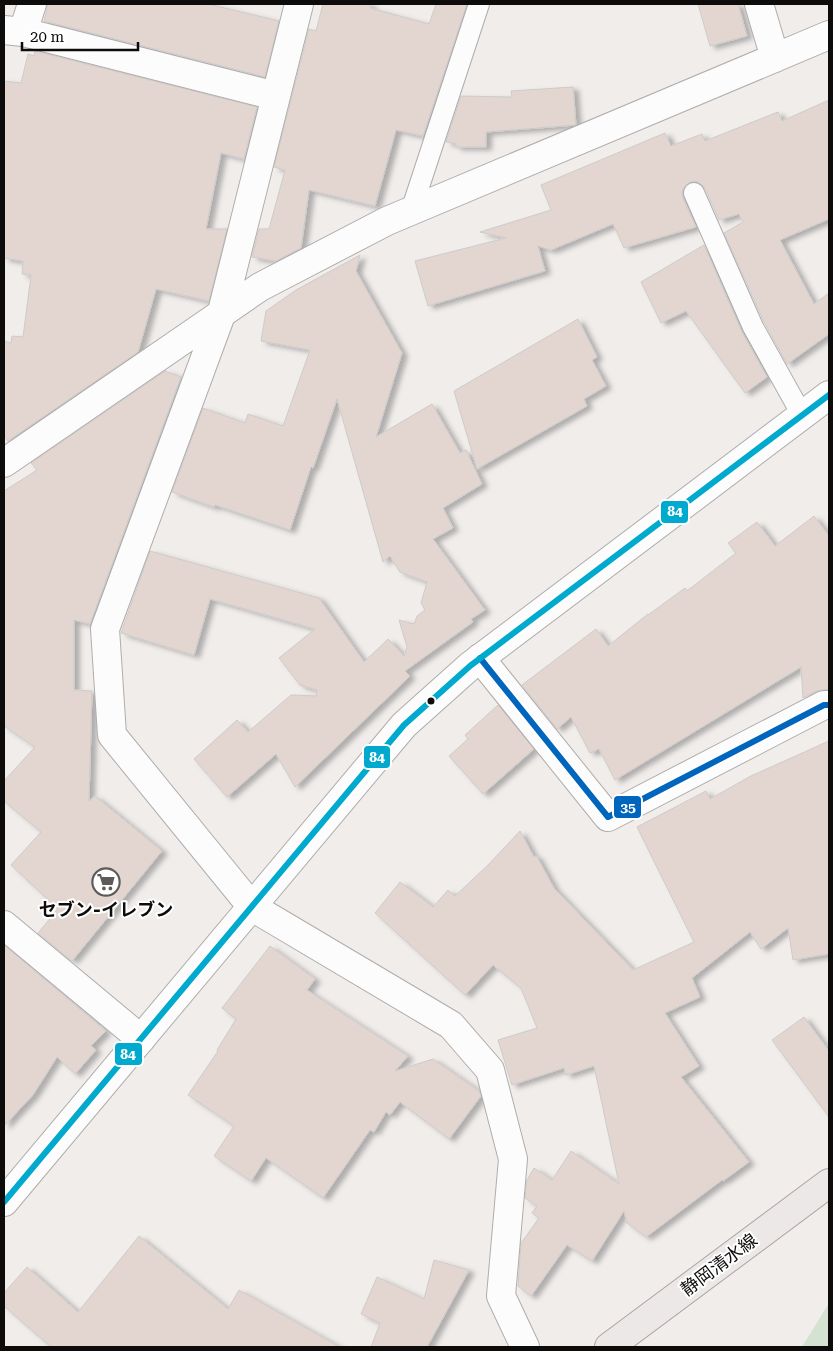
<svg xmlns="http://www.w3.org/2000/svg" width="833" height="1351" viewBox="0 0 833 1351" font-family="'Roboto Serif','Noto Sans JP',serif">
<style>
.green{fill:#d4e2d1}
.building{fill:#e3d6d0;stroke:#cdcbca;filter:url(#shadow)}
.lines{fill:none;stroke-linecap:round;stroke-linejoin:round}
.service-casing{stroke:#afadac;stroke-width:22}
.minor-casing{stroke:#afadac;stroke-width:30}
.tertiary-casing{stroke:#afadac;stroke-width:30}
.primary-casing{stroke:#aea3a4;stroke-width:30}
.service{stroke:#fdfcfc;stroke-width:20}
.minor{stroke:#fdfcfc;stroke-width:28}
.tertiary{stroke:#fdfcfc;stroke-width:28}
.primary{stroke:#ede8e8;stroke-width:28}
.bus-1-casing{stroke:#fff;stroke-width:10}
.bus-2-casing{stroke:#fff;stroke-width:10}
.bus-1{stroke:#0065bd;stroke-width:6}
.bus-2{stroke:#00a9ce;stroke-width:6}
.bus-dot{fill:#0e0c0b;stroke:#fff;stroke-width:2}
.labels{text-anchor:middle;stroke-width:4;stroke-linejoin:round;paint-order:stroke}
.poi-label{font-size:18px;font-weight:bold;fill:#0e0c0b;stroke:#fff}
.street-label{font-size:18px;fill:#0e0c0b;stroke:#fff}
.line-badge{stroke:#fff;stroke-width:2}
.badge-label{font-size:14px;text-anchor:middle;font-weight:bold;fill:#fff}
</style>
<defs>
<filter id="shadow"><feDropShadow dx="5.5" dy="3" stdDeviation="2.5" flood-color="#0004"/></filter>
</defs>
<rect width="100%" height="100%" fill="#f0edeb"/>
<path class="green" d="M 829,1303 L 829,1347 L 802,1347 Z"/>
<path class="building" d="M 48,4 L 208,4 L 279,21 L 265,77 L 44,21 Z
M 323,4 L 371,4 L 370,8 L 429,24 L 436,4 L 467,4 L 423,136 L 396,130 L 375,206 L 309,190 L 301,248 L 276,261 L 252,257 L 259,229 L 269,229 L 285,170 L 274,167 L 309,29 L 316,31 Z
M 698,4 L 738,4 L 747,36 L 710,46 Z
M 35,51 L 257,107 L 244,159 L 221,153 L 206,229 L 227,229 L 209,301 L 156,289 L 138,352 L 8,441 L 4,436 L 4,341 L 11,343 L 12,336 L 23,337 L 31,275 L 22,274 L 23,261 L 4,258 L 4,81 L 21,83 L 28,54 L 34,56 Z
M 573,87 L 576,125 L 486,132 L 486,147 L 456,147 L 456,144 L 446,142 L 461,96 L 512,97 L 511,91 Z
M 829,100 L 829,219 L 780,240 L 814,304 L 829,293 L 829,334 L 787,364 L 764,322 L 724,233 L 743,222 L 739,214 L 719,220 L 705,188 L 701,184 L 696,181 L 690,182 L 685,186 L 682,192 L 683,198 L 696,227 L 624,248 L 613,224 L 551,250 L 538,246 L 545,271 L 428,306 L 415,261 L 506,238 L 480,232 L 551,210 L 541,185 L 665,133 L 671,146 L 702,134 L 705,141 L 778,112 L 782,121 Z
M 704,245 L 742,332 L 767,377 L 745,393 L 686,311 L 661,323 L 641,282 Z
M 360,255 L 356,271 L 402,353 L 376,437 L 432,404 L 460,453 L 466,450 L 482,484 L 443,508 L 453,528 L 433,539 L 485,610 L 471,619 L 473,622 L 405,671 L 410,676 L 295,787 L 276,754 L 227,797 L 194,759 L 237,720 L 248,732 L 291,695 L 316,696 L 317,690 L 300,685 L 279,658 L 315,629 L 210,599 L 194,655 L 121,633 L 150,551 L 319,598 L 364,662 L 388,639 L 404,656 L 407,647 L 399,620 L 414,624 L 417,616 L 425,610 L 421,603 L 427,582 L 400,572 L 390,556 L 383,562 L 337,399 L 313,468 L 311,467 L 290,530 L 215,505 L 214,507 L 172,492 L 203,408 L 245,423 L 248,414 L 283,426 L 310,350 L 261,341 L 266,311 L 296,290 Z
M 578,319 L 597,357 L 592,360 L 606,386 L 584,399 L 587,406 L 477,469 L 454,391 Z
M 165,371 L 181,377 L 90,624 L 74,620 L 74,690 L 92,691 L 89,801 L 95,796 L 162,851 L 72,961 L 38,933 L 58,909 L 11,865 L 41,832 L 4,801 L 4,781 L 35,747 L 4,726 L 4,491 L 37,470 L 31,463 Z
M 814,516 L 829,536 L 829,689 L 817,691 L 803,698 L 801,667 L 615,780 L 599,749 L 590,753 L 571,717 L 557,729 L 522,685 L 596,629 L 608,646 L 648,614 L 648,615 L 685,588 L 687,591 L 736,553 L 728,543 L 757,522 L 775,546 Z
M 498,705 L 534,749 L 483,794 L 449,756 L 468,739 L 465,735 Z
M 829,741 L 829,954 L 793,960 L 788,928 L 761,949 L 750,932 L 692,978 L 700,997 L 665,1013 L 699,1066 L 681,1077 L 749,1162 L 723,1181 L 722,1180 L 646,1237 L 627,1223 L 624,1211 L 592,1261 L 567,1245 L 531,1296 L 518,1286 L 521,1243 L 539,1218 L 532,1213 L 537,1206 L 525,1198 L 527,1180 L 534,1168 L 552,1180 L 571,1151 L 619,1184 L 594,1066 L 566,1075 L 564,1068 L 512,1085 L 498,1040 L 537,1028 L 521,988 L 493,965 L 465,995 L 375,913 L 400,882 L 433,907 L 448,890 L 455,896 L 488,865 L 520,831 L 534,857 L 536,855 L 554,888 L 633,970 L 694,942 L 637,827 L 706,791 L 710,799 L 751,776 Z
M 4,945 L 106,1031 L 91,1046 L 96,1050 L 75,1074 L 57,1057 L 33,1095 L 4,1126 Z
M 270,946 L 315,979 L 307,990 L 408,1056 L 395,1071 L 433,1059 L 479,1091 L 481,1096 L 449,1139 L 400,1102 L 390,1115 L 386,1112 L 374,1132 L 370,1130 L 323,1198 L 266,1158 L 251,1181 L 214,1156 L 234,1126 L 188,1095 L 218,1051 L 217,1050 L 236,1019 L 222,1008 Z
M 804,1017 L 829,1051 L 829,1117 L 772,1040 Z
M 139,1236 L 228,1309 L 239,1290 L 340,1347 L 51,1347 L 4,1306 L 4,1293 L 27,1267 L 78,1312 Z
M 434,1260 L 469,1270 L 427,1347 L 371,1347 L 380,1323 L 361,1314 L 377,1277 L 424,1299 Z"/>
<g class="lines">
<g class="service-casing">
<path id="service" d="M 694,193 L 753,327 L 802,415
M 411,211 L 479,4"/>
</g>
<g class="minor-casing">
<path id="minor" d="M 299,4 L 222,312 L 105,629 L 112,735 L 252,907 L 451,1025 L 490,1070 L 513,1159 L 501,1296 L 525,1347
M 759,4 L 775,58
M 4,30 L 23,32 L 276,96
M 23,32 L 32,4
M 4,463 L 260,287 L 387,221 L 829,35
M 480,658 L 608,817 L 824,705 L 829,705
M 4,925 L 141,1039"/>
</g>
<g class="tertiary-casing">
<path id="tertiary" d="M 4,1202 L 404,725 L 470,666 L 829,395"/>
</g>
<g class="primary-casing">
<path id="primary" d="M 609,1347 L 829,1183"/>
</g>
<use href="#service" class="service"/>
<use href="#minor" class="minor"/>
<use href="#tertiary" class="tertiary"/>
<use href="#primary" class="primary"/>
<g class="bus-1-casing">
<path id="bus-1" d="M 480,658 L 608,817 L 824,705 L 829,705"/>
</g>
<g class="bus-2-casing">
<path id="bus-2" d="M 4,1202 L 404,725 L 470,666 L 829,395"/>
</g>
<use href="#bus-1" class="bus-1"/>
<use href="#bus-2" class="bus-2"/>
</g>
<defs>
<g id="supermarket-ring" transform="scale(1.4375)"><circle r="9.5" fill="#fff" stroke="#5d5b59" stroke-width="1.5"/><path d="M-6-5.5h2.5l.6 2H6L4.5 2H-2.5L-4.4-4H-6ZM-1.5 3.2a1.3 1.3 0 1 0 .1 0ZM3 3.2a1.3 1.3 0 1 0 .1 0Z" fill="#5d5b59"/></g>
</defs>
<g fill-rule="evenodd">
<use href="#supermarket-ring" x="106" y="882"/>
</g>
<circle class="bus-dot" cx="431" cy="701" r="4.5"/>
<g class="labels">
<g class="poi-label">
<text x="106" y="916">セブン-イレブン</text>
</g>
<g class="street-label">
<text transform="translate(719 1265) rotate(-37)" y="6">静岡清水線</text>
</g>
</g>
<g class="line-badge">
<rect x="660" y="500" width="29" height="24" rx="5" fill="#00a9ce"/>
<rect x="363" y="745" width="28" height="24" rx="5" fill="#00a9ce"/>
<rect x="613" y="795" width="29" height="24" rx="5" fill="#0065bd"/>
<rect x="114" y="1042" width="29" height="24" rx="5" fill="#00a9ce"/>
</g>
<g class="badge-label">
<text x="675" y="516">84</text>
<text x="377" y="762">84</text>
<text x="628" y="812">35</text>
<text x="128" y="1059">84</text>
</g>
<rect width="833" height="1351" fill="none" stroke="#0e0c0b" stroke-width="10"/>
<path d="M22 42v8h116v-8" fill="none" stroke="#0e0c0b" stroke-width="2.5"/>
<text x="30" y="42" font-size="15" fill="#0e0c0b" stroke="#ffffff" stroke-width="4" paint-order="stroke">20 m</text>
</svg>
